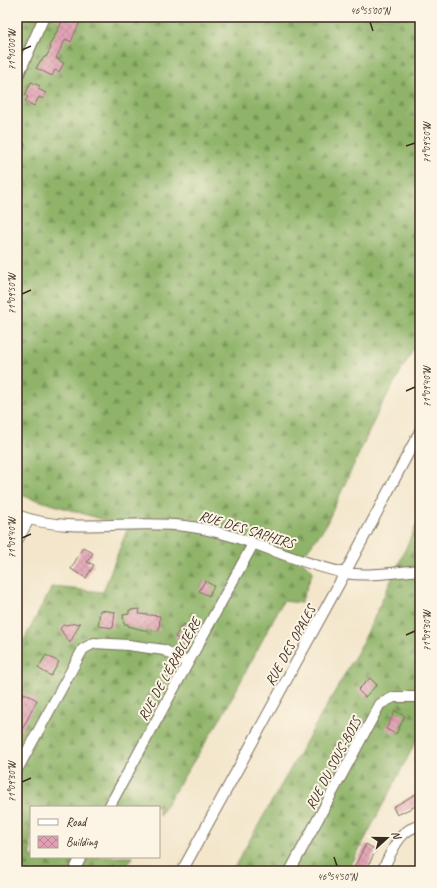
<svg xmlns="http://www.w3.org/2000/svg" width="437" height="888" viewBox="0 0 437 888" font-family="Caveat,sans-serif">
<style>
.forest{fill:url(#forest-firs);stroke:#656f44}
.building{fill:url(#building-cross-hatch)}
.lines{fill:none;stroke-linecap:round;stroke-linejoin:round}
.minor-casing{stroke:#7b6c5b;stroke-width:12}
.minor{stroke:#fff;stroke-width:10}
.ticks{fill:none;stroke:#3b2a1e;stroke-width:1.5}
.labels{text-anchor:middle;stroke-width:4;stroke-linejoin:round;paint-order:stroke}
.street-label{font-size:14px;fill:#3b2a1e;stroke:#fcf5e5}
.neatline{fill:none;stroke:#3b2a1e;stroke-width:1.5}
.ticks-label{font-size:10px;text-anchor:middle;fill:#3b2a1e}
</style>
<defs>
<pattern id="forest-firs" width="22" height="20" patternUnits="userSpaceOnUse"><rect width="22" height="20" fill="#8fb469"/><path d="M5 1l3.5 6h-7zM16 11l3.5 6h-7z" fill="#769356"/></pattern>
<pattern id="building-cross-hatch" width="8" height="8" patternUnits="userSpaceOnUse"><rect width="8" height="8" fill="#e2a0b4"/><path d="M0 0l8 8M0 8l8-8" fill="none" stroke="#b88392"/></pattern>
</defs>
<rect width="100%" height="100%" fill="#fcf5e5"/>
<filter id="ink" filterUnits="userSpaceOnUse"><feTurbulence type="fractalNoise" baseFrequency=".025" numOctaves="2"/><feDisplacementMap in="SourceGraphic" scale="8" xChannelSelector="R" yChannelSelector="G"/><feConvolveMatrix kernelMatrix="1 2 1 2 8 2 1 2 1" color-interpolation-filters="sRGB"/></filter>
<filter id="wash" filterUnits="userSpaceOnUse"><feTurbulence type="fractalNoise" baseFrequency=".012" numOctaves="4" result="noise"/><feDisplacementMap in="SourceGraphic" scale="16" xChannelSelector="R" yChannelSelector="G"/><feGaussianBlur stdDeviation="0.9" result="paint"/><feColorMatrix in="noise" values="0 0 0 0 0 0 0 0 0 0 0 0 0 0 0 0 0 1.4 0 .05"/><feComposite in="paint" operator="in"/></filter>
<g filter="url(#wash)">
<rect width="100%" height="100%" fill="#f3e6cb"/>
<path class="forest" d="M 17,17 L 420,17 L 420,344 L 417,343 L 380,408 L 325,527 L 300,560 L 313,571 L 301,603 L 283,601 L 224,713 L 159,816 L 159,807 L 31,807 L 31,857 L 133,857 L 124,871 L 17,871 L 17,653 L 52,587 L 103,592 L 128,527 L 17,494 Z
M 420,517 L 420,734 L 348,871 L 232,871 L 362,644 Z"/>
<g id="blocks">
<path class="building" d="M 52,17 L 82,17 L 71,42 L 66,39 L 63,44 L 56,58 L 64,63 L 59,72 L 55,70 L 52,76 L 36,68 L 41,60 L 42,60 L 44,57 L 46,57 L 51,48 L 49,46 L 62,22 Z
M 31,82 L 40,86 L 38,89 L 46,93 L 43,99 L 39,97 L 34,106 L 25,101 L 28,97 L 25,95 Z
M 17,136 L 23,140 L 22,143 L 25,144 L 17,161 Z
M 83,547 L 93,553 L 87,562 L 94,565 L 86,578 L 71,569 Z
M 205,581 L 214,586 L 209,596 L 199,591 Z
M 140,609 L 139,614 L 160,616 L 159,631 L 143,630 L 128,626 L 128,624 L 124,624 L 123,615 L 129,614 L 129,610 Z
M 100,610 L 115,612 L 113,628 L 98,626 Z
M 80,623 L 70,643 L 60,629 L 63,625 Z
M 184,624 L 192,630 L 184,643 L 175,637 Z
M 46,655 L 59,662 L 51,676 L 38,668 Z
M 370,678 L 377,685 L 365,697 L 358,690 Z
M 24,693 L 37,700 L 21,732 L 17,728 L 17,706 Z
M 395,711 L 405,716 L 396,734 L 386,729 Z
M 420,794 L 420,804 L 397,815 L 393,807 L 414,795 Z
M 366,844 L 376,850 L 368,866 L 365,871 L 352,871 Z"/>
</g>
</g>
<g filter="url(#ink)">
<use href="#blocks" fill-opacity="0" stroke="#7b6c5b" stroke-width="1"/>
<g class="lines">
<g class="minor-casing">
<path id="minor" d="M 17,78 L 44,17
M 17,515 C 70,535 130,519 185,526 C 240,532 290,562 345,573 C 369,577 396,572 420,570
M 17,541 L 29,519
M 17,770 L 83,649 L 94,643 L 128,645 L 164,650 L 188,663
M 109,807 L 253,544
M 74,871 L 81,857
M 182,871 L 345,573 L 420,431
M 290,871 L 380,704 L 394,697 L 420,697
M 382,871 C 391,854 399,828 420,826"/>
</g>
<use href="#minor" class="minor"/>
</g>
</g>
<path class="ticks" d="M 370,22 L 373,31M 22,50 L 31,46M 406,146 L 415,143M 22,294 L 31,290M 406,391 L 415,387M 22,538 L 31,534M 406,635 L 415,631M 22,782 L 31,778M 334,857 L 337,866"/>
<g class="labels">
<g class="street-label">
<text transform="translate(247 529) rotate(17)" y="5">RUE DES SAPHIRS</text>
<text transform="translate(290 645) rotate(-61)" y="5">RUE DES OPALES</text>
<text transform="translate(169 669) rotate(-61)" y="5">RUE DE L'ÉRABLIÈRE</text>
<text transform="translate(333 763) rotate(-62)" y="5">RUE DU SOUS-BOIS</text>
</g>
</g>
<rect width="437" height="888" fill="none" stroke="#fcf5e5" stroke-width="44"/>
<rect x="30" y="806" width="130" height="52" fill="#fcf5e5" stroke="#afa495"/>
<rect x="38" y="819" width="20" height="6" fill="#ffffff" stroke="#afa495"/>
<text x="66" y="826" font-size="12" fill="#3b2a1e">Road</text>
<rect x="38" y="836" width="20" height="12" fill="url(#building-cross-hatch)" stroke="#afa495"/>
<text x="66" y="846" font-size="12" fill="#3b2a1e">Building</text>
<g transform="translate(387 838) rotate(69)" stroke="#fcf5e5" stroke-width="3" paint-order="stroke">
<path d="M0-3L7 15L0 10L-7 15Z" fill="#3b2a1e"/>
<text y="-6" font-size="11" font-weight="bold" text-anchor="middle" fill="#3b2a1e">N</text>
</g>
<rect x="22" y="22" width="393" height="844" class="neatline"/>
<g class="ticks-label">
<text x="370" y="14">46°55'00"N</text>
<text transform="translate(11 50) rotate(-90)" y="4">71°10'00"W</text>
<text transform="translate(426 143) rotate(-90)" y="4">71°09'50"W</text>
<text transform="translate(11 294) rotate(-90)" y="4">71°09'50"W</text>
<text transform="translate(426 387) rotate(-90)" y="4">71°09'40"W</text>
<text transform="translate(11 538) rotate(-90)" y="4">71°09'40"W</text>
<text transform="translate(426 631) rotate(-90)" y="4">71°09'30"W</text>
<text transform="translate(11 782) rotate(-90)" y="4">71°09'30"W</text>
<text x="337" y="880">46°54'50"N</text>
</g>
</svg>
